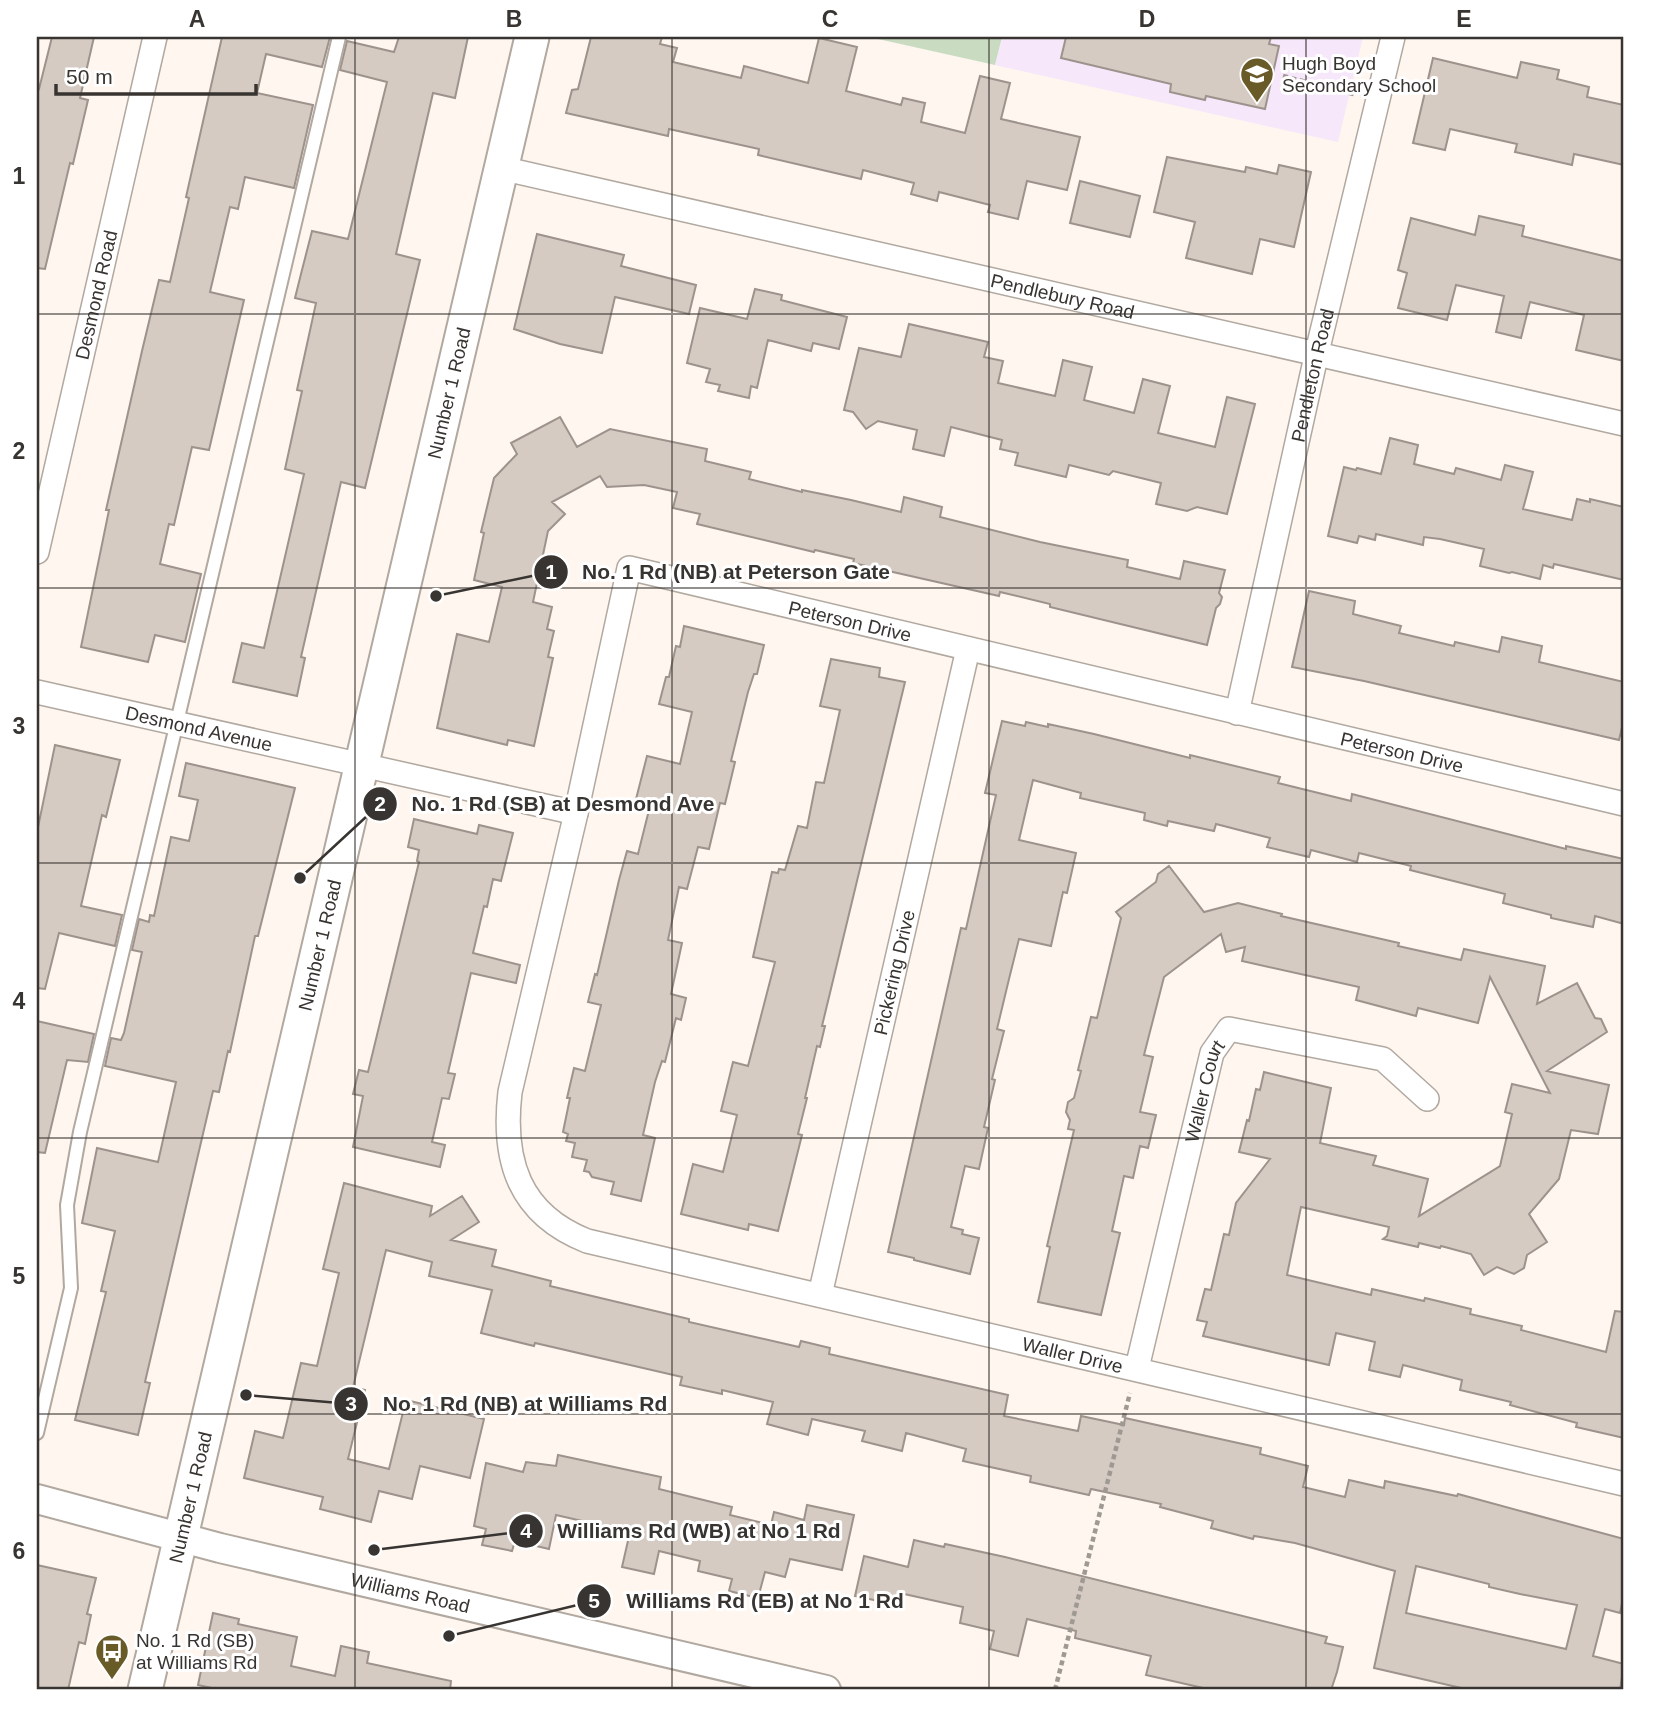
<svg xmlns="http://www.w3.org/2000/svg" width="1661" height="1727" viewBox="0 0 1661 1727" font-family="Arial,sans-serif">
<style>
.education{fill:#f7e7fa}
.green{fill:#c9dcc2}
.building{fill:#d5cbc3;stroke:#9d938c;stroke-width:2;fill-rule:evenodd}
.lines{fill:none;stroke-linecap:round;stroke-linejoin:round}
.service-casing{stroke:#b1a8a0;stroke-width:16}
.minor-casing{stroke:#b1a8a0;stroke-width:26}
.tertiary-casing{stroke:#b1a8a0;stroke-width:32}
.secondary-casing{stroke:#b1a8a0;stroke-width:37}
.path{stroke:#9f9994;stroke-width:4.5;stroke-dasharray:5 3.5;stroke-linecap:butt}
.service{stroke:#fff;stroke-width:12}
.minor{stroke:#fff;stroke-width:23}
.tertiary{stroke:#fff;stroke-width:28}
.secondary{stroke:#fff;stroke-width:33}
.grid{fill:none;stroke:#383431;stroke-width:2;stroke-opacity:0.55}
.labels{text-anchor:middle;stroke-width:6;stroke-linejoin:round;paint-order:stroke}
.poi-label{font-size:19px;fill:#383431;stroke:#fff;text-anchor:start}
.street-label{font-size:19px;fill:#383431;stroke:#fff}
.leader{fill:none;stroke:#383431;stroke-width:2.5}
.callout-dot{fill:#383431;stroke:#fff;stroke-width:2.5}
.mark-label{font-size:21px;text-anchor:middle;font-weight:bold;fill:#fff}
.callout-label{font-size:21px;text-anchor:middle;font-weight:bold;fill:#383431;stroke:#fff;stroke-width:6;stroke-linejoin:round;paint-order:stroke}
.neatline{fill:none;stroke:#383431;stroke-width:2.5}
.grid-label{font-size:23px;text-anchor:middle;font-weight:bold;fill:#383431}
</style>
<rect width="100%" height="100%" fill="#fef6ef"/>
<path class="education" d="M 1002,37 L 1363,37 L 1338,142 L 995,65 Z"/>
<path class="green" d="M 869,37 L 1002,37 L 995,65 Z"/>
<path class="building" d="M 52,37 L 94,37 L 80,98 L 88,100 L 73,164 L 70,163 L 45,269 L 37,268 L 37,88 L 39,89 Z
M 222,37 L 330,37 L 322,67 L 266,54 L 257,93 L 313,105 L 294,188 L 245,177 L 238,209 L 230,207 L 210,292 L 244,300 L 209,450 L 192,447 L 174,525 L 169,524 L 160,564 L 201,574 L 185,642 L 155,635 L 148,662 L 81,647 L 109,510 L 106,510 L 142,351 L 159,280 L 170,282 L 189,198 L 186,197 Z
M 399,37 L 468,37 L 455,98 L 433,93 L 396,254 L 420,260 L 365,488 L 341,482 L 301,657 L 305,658 L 297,696 L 233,682 L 242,643 L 264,648 L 304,474 L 285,469 L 302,391 L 297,390 L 316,303 L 295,298 L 302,270 L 312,231 L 348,239 L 387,82 L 340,70 L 347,41 L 394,52 Z
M 591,37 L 662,37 L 660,44 L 677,48 L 673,62 L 741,78 L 744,66 L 808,83 L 819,38 L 857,47 L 846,91 L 901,105 L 903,98 L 925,103 L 921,122 L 965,133 L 980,76 L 1010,83 L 1001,119 L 1080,137 L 1067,190 L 1027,181 L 1018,219 L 988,212 L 990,205 L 939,192 L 937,201 L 911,194 L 914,183 L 863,170 L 861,179 L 758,155 L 759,149 L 669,129 L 668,136 L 566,113 L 572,90 L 578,89 Z
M 1066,37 L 1271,37 L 1269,44 L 1279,46 L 1265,109 L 1206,96 L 1205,100 L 1170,92 L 1171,84 L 1061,58 Z
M 1433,58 L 1517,78 L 1521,62 L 1559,70 L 1557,79 L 1589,87 L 1587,97 L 1624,105 L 1624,165 L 1574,154 L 1572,165 L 1515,152 L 1517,144 L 1450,129 L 1445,150 L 1413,143 Z
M 1167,157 L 1245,172 L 1246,167 L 1277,174 L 1279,165 L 1311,172 L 1294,247 L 1260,239 L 1252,274 L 1186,258 L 1195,222 L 1154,212 Z
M 1080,181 L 1140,196 L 1130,237 L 1070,223 Z
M 1479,216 L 1524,226 L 1522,236 L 1624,261 L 1624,361 L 1576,350 L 1584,315 L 1530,302 L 1521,338 L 1496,332 L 1504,296 L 1456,285 L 1447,320 L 1398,308 L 1407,273 L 1398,270 L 1411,218 L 1475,235 Z
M 537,234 L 624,255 L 621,266 L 696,285 L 689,314 L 615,297 L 602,353 L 560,344 L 514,329 Z
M 755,289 L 782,295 L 781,300 L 847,317 L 839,349 L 813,343 L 811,351 L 768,340 L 757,388 L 751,386 L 749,398 L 718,391 L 720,385 L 706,382 L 710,369 L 687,363 L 700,308 L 747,319 Z
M 909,324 L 988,342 L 984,357 L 1003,361 L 998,383 L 1055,396 L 1063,360 L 1092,367 L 1084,400 L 1134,413 L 1143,379 L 1170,386 L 1158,433 L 1215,447 L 1227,397 L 1255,404 L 1227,514 L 1197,507 L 1187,511 L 1156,504 L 1161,483 L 1113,471 L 1109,475 L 1069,465 L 1066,477 L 1015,465 L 1018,453 L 1000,449 L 1002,440 L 951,427 L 944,456 L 913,449 L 917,430 L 878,421 L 866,429 L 853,412 L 844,410 L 859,348 L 901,357 Z
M 560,417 L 577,447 L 610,429 L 707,449 L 705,461 L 751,472 L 749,479 L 802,492 L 802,490 L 851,500 L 901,512 L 904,497 L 942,507 L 940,517 L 1040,542 L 1128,560 L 1127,567 L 1180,579 L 1184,561 L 1225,570 L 1219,593 L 1222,597 L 1220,604 L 1216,608 L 1207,645 L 1050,607 L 1050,604 L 1000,592 L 999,596 L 853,563 L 854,559 L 815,550 L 814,552 L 697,524 L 700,514 L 673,508 L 677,492 L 644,485 L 607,487 L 600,476 L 552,502 L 565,514 L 548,531 L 533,602 L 552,607 L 547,629 L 554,631 L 548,657 L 553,658 L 534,746 L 508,740 L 507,745 L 437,728 L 457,634 L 489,642 L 502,587 L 474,580 L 484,533 L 481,532 L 494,478 L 517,454 L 511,443 Z
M 1390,438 L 1418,445 L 1414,464 L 1454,474 L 1456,468 L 1501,480 L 1505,465 L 1533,472 L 1523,509 L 1572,520 L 1577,499 L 1590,502 L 1590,499 L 1624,507 L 1624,580 L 1554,564 L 1553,568 L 1543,565 L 1540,579 L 1512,572 L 1509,573 L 1480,566 L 1484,549 L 1440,539 L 1424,537 L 1423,545 L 1376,534 L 1375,540 L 1359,536 L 1357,543 L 1328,536 L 1344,467 L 1356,470 L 1357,468 L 1381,474 Z
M 1309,591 L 1355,601 L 1353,614 L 1401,626 L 1399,633 L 1454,646 L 1455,642 L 1499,652 L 1502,637 L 1542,646 L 1539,662 L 1624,682 L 1624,719 L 1619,740 L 1364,681 L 1292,667 Z
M 684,626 L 764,645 L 757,674 L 754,674 L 748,692 L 731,761 L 735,762 L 725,804 L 720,803 L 709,849 L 698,847 L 687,889 L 679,887 L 668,940 L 682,943 L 671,994 L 686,998 L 681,1020 L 676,1018 L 665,1062 L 662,1061 L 655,1082 L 643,1135 L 655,1138 L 641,1201 L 611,1194 L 614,1182 L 592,1177 L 589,1172 L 584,1171 L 587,1160 L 572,1157 L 575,1143 L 566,1141 L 568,1134 L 563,1132 L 570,1098 L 567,1098 L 574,1068 L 585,1071 L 601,1005 L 588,1002 L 595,974 L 597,975 L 619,880 L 627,851 L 638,854 L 649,810 L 634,807 L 647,756 L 680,764 L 692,712 L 659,704 L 666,677 L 669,677 L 676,646 L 680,647 Z
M 831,659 L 880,668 L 879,677 L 905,682 L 822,1026 L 825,1026 L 820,1047 L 817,1046 L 805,1098 L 807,1098 L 798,1134 L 802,1135 L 778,1231 L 749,1224 L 748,1230 L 681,1214 L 693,1164 L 723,1172 L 737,1115 L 721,1111 L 733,1062 L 748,1066 L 775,962 L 753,957 L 772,872 L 778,873 L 779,869 L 785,870 L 798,826 L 807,828 L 816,782 L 824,783 L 840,710 L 820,706 Z
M 1002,721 L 1025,726 L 1026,722 L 1048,727 L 1048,724 L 1094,734 L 1190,758 L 1190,755 L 1280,777 L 1278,783 L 1351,801 L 1352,794 L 1566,849 L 1566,846 L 1624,859 L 1624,924 L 1595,916 L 1593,927 L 1551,918 L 1551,915 L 1503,903 L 1505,894 L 1410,870 L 1411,866 L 1359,853 L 1357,862 L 1311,850 L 1309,857 L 1267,847 L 1270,838 L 1216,824 L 1214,831 L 1168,821 L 1167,826 L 1144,820 L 1145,813 L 1080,798 L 1081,793 L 1033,780 L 1019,840 L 1076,853 L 1067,893 L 1063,892 L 1051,946 L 1019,939 L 1009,979 L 997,1029 L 1004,1031 L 992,1079 L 995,1080 L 984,1127 L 988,1128 L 979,1169 L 965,1166 L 951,1227 L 963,1230 L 962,1234 L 979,1238 L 970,1274 L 914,1260 L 914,1258 L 888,1252 L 961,928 L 966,929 L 996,795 L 985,793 Z
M 55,745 L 120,760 L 106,817 L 102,815 L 81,906 L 122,915 L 115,946 L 59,933 L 45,989 L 37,988 L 37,832 Z
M 186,763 L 295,788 L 258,936 L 255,936 L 230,1052 L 228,1051 L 219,1092 L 213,1091 L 145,1382 L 150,1383 L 138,1435 L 75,1420 L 106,1292 L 101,1291 L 115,1231 L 82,1223 L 97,1148 L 158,1162 L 176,1082 L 105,1066 L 111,1038 L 121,1040 L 124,1033 L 142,952 L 132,950 L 139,919 L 149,922 L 150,915 L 154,916 L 171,837 L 189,841 L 198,800 L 179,796 Z
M 414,819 L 477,834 L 479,825 L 513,833 L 501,881 L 493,879 L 487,907 L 484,906 L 473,953 L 520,965 L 516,983 L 471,973 L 448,1073 L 455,1074 L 449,1099 L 442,1098 L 432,1142 L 445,1145 L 440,1167 L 353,1147 L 363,1096 L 353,1094 L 359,1070 L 368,1072 L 419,862 L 417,861 L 419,850 L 408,847 Z
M 1169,866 L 1204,912 L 1238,903 L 1282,914 L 1281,916 L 1399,943 L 1398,946 L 1461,960 L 1464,949 L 1545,966 L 1537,1004 L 1577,983 L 1595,1018 L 1601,1019 L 1607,1032 L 1547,1071 L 1609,1085 L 1598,1134 L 1571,1130 L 1559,1179 L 1529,1214 L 1547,1242 L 1527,1255 L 1524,1268 L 1514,1274 L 1497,1267 L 1484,1275 L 1471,1254 L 1441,1246 L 1440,1248 L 1419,1243 L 1418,1247 L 1383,1239 L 1387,1236 L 1389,1227 L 1301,1207 L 1287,1275 L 1371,1295 L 1372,1289 L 1424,1301 L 1425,1298 L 1471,1309 L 1470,1314 L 1522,1326 L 1521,1330 L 1606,1352 L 1615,1311 L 1624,1312 L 1624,1438 L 1576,1427 L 1577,1423 L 1510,1405 L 1511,1402 L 1460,1390 L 1462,1380 L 1403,1365 L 1400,1377 L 1369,1370 L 1375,1342 L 1336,1333 L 1329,1365 L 1203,1336 L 1207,1322 L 1197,1320 L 1205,1289 L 1211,1290 L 1224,1234 L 1229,1235 L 1236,1203 L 1270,1159 L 1239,1152 L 1247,1120 L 1249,1121 L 1256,1089 L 1260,1090 L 1264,1072 L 1331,1088 L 1320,1143 L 1376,1156 L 1373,1165 L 1428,1179 L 1419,1216 L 1500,1166 L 1512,1114 L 1505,1112 L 1512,1084 L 1550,1093 L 1490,977 L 1478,1023 L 1418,1008 L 1416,1016 L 1356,1000 L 1359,987 L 1242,961 L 1245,947 L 1226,952 L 1221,934 L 1164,977 L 1144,1055 L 1153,1057 L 1140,1112 L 1156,1115 L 1148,1148 L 1140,1146 L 1133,1178 L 1124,1176 L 1112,1231 L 1120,1233 L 1101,1315 L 1038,1302 L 1050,1247 L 1047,1246 L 1074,1130 L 1068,1129 L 1070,1120 L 1066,1112 L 1068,1102 L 1074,1098 L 1081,1071 L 1078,1070 L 1091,1017 L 1097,1018 L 1121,918 L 1116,912 L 1156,882 L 1158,874 Z
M 37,1021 L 94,1034 L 88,1062 L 67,1060 L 45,1153 L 37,1152 Z
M 344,1183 L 432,1206 L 430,1216 L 462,1196 L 479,1222 L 451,1240 L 496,1250 L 492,1266 L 551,1281 L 550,1286 L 689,1319 L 689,1322 L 799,1347 L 801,1341 L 830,1348 L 829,1354 L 1008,1395 L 1004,1416 L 1078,1431 L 1081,1416 L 1124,1425 L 1125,1418 L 1261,1448 L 1260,1454 L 1308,1466 L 1303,1487 L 1345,1497 L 1349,1480 L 1384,1488 L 1385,1481 L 1457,1496 L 1458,1494 L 1624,1539 L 1624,1594 L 1620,1613 L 1605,1609 L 1593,1656 L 1624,1664 L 1620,1690 L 1470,1690 L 1374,1668 L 1395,1571 L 1295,1543 L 1254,1536 L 1253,1539 L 1211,1528 L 1213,1521 L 1160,1507 L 1161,1504 L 1091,1489 L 1089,1495 L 1030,1482 L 1031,1476 L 963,1461 L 966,1449 L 906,1433 L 902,1451 L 862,1441 L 865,1431 L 812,1419 L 808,1435 L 767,1424 L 773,1402 L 722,1390 L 722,1394 L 680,1385 L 682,1377 L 535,1343 L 534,1346 L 481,1333 L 492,1290 L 429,1276 L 432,1262 L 386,1250 L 353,1387 L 365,1390 L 348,1459 L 389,1469 L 406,1400 L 484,1419 L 470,1478 L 420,1466 L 412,1499 L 379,1491 L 371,1522 L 320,1509 L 323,1497 L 244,1478 L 255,1431 L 283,1438 L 301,1363 L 317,1366 L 339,1273 L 323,1269 ZM 1416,1566 L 1489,1584 L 1489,1587 L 1520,1594 L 1577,1605 L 1566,1649 L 1406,1613 Z
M 558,1455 L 661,1477 L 659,1489 L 732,1507 L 730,1515 L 771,1525 L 774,1512 L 804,1520 L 807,1505 L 854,1515 L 842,1570 L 790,1559 L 785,1577 L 765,1572 L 758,1598 L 729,1591 L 732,1579 L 698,1571 L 700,1561 L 659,1551 L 654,1574 L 622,1567 L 630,1532 L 556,1515 L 549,1549 L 515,1541 L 512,1551 L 482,1545 L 486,1529 L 474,1526 L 486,1463 L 523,1472 L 526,1462 L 556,1466 Z
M 914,1540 L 944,1547 L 945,1544 L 1005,1557 L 1327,1637 L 1325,1643 L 1343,1647 L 1337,1672 L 1331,1690 L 1212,1690 L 1146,1675 L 1151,1656 L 1075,1638 L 1076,1631 L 1027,1619 L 1018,1656 L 990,1649 L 994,1631 L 960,1623 L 963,1607 L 904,1594 L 902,1606 L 855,1596 L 864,1556 L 908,1567 Z
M 37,1565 L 96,1578 L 87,1614 L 91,1615 L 85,1644 L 79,1642 L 68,1690 L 37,1690 Z
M 213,1613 L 239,1619 L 238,1624 L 297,1637 L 291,1666 L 335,1676 L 341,1646 L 369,1652 L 367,1663 L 451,1681 L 450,1690 L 221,1690 L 198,1685 Z"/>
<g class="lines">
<g class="service-casing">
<path id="service" d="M 37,1433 L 71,1288 L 67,1205 L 80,1132 L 339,37"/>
</g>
<g class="minor-casing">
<g id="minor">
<path id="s1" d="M 501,168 L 1624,424"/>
<path id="s2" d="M 37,552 L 155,37"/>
<path id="s3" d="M 37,692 L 576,813"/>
<path id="s4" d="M 1237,713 L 1317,352 L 1393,37"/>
<path id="s5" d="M 1624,804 L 629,568 L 576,813 L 510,1092 C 502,1161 519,1214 587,1241 L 1624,1484"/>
<path id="s6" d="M 820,1295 L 968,649"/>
<path id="s7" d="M 1137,1368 L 1212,1053 L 1229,1029 L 1383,1059 L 1427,1099"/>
</g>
</g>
<g class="tertiary-casing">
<g id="tertiary">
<path id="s8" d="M 37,1499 L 220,1548 L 826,1690"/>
</g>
</g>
<g class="secondary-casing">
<g id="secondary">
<path id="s9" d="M 145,1690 L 532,37"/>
</g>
</g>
<path class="path" d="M 1283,76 L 1357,95
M 1055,1690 L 1130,1393"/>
<use href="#service" class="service"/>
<use href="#minor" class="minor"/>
<use href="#tertiary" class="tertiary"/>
<use href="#secondary" class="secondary"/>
</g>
<path class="grid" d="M 355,37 L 355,1690M 672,37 L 672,1690M 989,37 L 989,1690M 1306,37 L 1306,1690M 37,314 L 1624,314M 37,588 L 1624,588M 37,863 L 1624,863M 37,1138 L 1624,1138M 37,1414 L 1624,1414"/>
<defs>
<g id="school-pin" transform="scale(1.75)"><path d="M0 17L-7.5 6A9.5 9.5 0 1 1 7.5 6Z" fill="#695b28" stroke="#fff"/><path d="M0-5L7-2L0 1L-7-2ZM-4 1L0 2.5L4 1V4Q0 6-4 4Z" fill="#fff"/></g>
<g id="bus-pin" transform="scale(1.75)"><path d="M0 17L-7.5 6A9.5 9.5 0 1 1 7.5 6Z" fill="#695b28" stroke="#fff"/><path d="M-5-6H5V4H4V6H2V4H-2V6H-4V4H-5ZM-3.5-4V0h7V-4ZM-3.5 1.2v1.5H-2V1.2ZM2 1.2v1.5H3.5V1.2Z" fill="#fff"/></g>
</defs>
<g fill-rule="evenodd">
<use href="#school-pin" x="1257" y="74"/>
<use href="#bus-pin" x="112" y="1651"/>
</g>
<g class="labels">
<g class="poi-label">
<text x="1282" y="70">Hugh Boyd<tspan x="1282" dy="22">Secondary School</tspan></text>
<text x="136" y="1647">No. 1 Rd (SB)<tspan x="136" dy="22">at Williams Rd</tspan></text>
</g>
<g class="street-label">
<text dy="7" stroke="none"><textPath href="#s2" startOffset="264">Desmond Road</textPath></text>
<text dy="7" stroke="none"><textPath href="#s1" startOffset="576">Pendlebury Road</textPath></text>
<text dy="7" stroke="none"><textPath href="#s4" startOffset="346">Pendleton Road</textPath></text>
<text dy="7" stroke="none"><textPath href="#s9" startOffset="1332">Number 1 Road</textPath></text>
<text transform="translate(850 621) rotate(13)" y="7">Peterson Drive</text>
<text dy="7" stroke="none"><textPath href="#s3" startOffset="166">Desmond Avenue</textPath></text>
<text transform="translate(1402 752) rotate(13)" y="7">Peterson Drive</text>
<text dy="7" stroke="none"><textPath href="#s9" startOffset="765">Number 1 Road</textPath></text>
<text dy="7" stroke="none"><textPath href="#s6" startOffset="331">Pickering Drive</textPath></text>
<text dy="7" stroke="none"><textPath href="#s7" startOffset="285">Waller Court</textPath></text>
<text dy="7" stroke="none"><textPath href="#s5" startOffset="2242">Waller Drive</textPath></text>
<text dy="7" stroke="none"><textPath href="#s9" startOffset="198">Number 1 Road</textPath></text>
<text dy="7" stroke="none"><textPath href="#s8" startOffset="385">Williams Road</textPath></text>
</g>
</g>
<path class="leader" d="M436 596L551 572M300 878L380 804M246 1395L351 1404M374 1550L526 1531M449 1636L594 1601"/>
<g class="callout-dot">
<circle cx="436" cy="596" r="7"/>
<circle cx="300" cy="878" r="7"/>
<circle cx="246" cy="1395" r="7"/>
<circle cx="374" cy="1550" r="7"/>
<circle cx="449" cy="1636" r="7"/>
<circle cx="551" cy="572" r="18"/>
<circle cx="380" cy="804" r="18"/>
<circle cx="351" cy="1404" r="18"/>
<circle cx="526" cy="1531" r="18"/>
<circle cx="594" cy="1601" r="18"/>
</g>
<g class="mark-label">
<text x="551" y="579">1</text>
<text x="380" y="811">2</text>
<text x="351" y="1411">3</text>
<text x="526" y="1538">4</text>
<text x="594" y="1608">5</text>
</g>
<g class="callout-label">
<text x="736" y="579">No. 1 Rd (NB) at Peterson Gate</text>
<text x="563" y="811">No. 1 Rd (SB) at Desmond Ave</text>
<text x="525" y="1411">No. 1 Rd (NB) at Williams Rd</text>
<text x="699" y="1538">Williams Rd (WB) at No 1 Rd</text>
<text x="765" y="1608">Williams Rd (EB) at No 1 Rd</text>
</g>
<rect width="1661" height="1727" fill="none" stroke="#ffffff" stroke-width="77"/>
<path d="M56 84v10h200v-10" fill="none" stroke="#383431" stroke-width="3.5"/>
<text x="66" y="84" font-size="21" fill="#383431" stroke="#ffffff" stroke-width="5" paint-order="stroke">50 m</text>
<rect x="38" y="38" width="1584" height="1650" class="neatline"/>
<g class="grid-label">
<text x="197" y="27">A</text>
<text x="514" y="27">B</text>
<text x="830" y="27">C</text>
<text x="1147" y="27">D</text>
<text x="1464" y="27">E</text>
<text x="19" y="184">1</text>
<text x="19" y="459">2</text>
<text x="19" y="734">3</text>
<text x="19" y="1009">4</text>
<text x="19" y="1284">5</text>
<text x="19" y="1559">6</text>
</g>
</svg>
